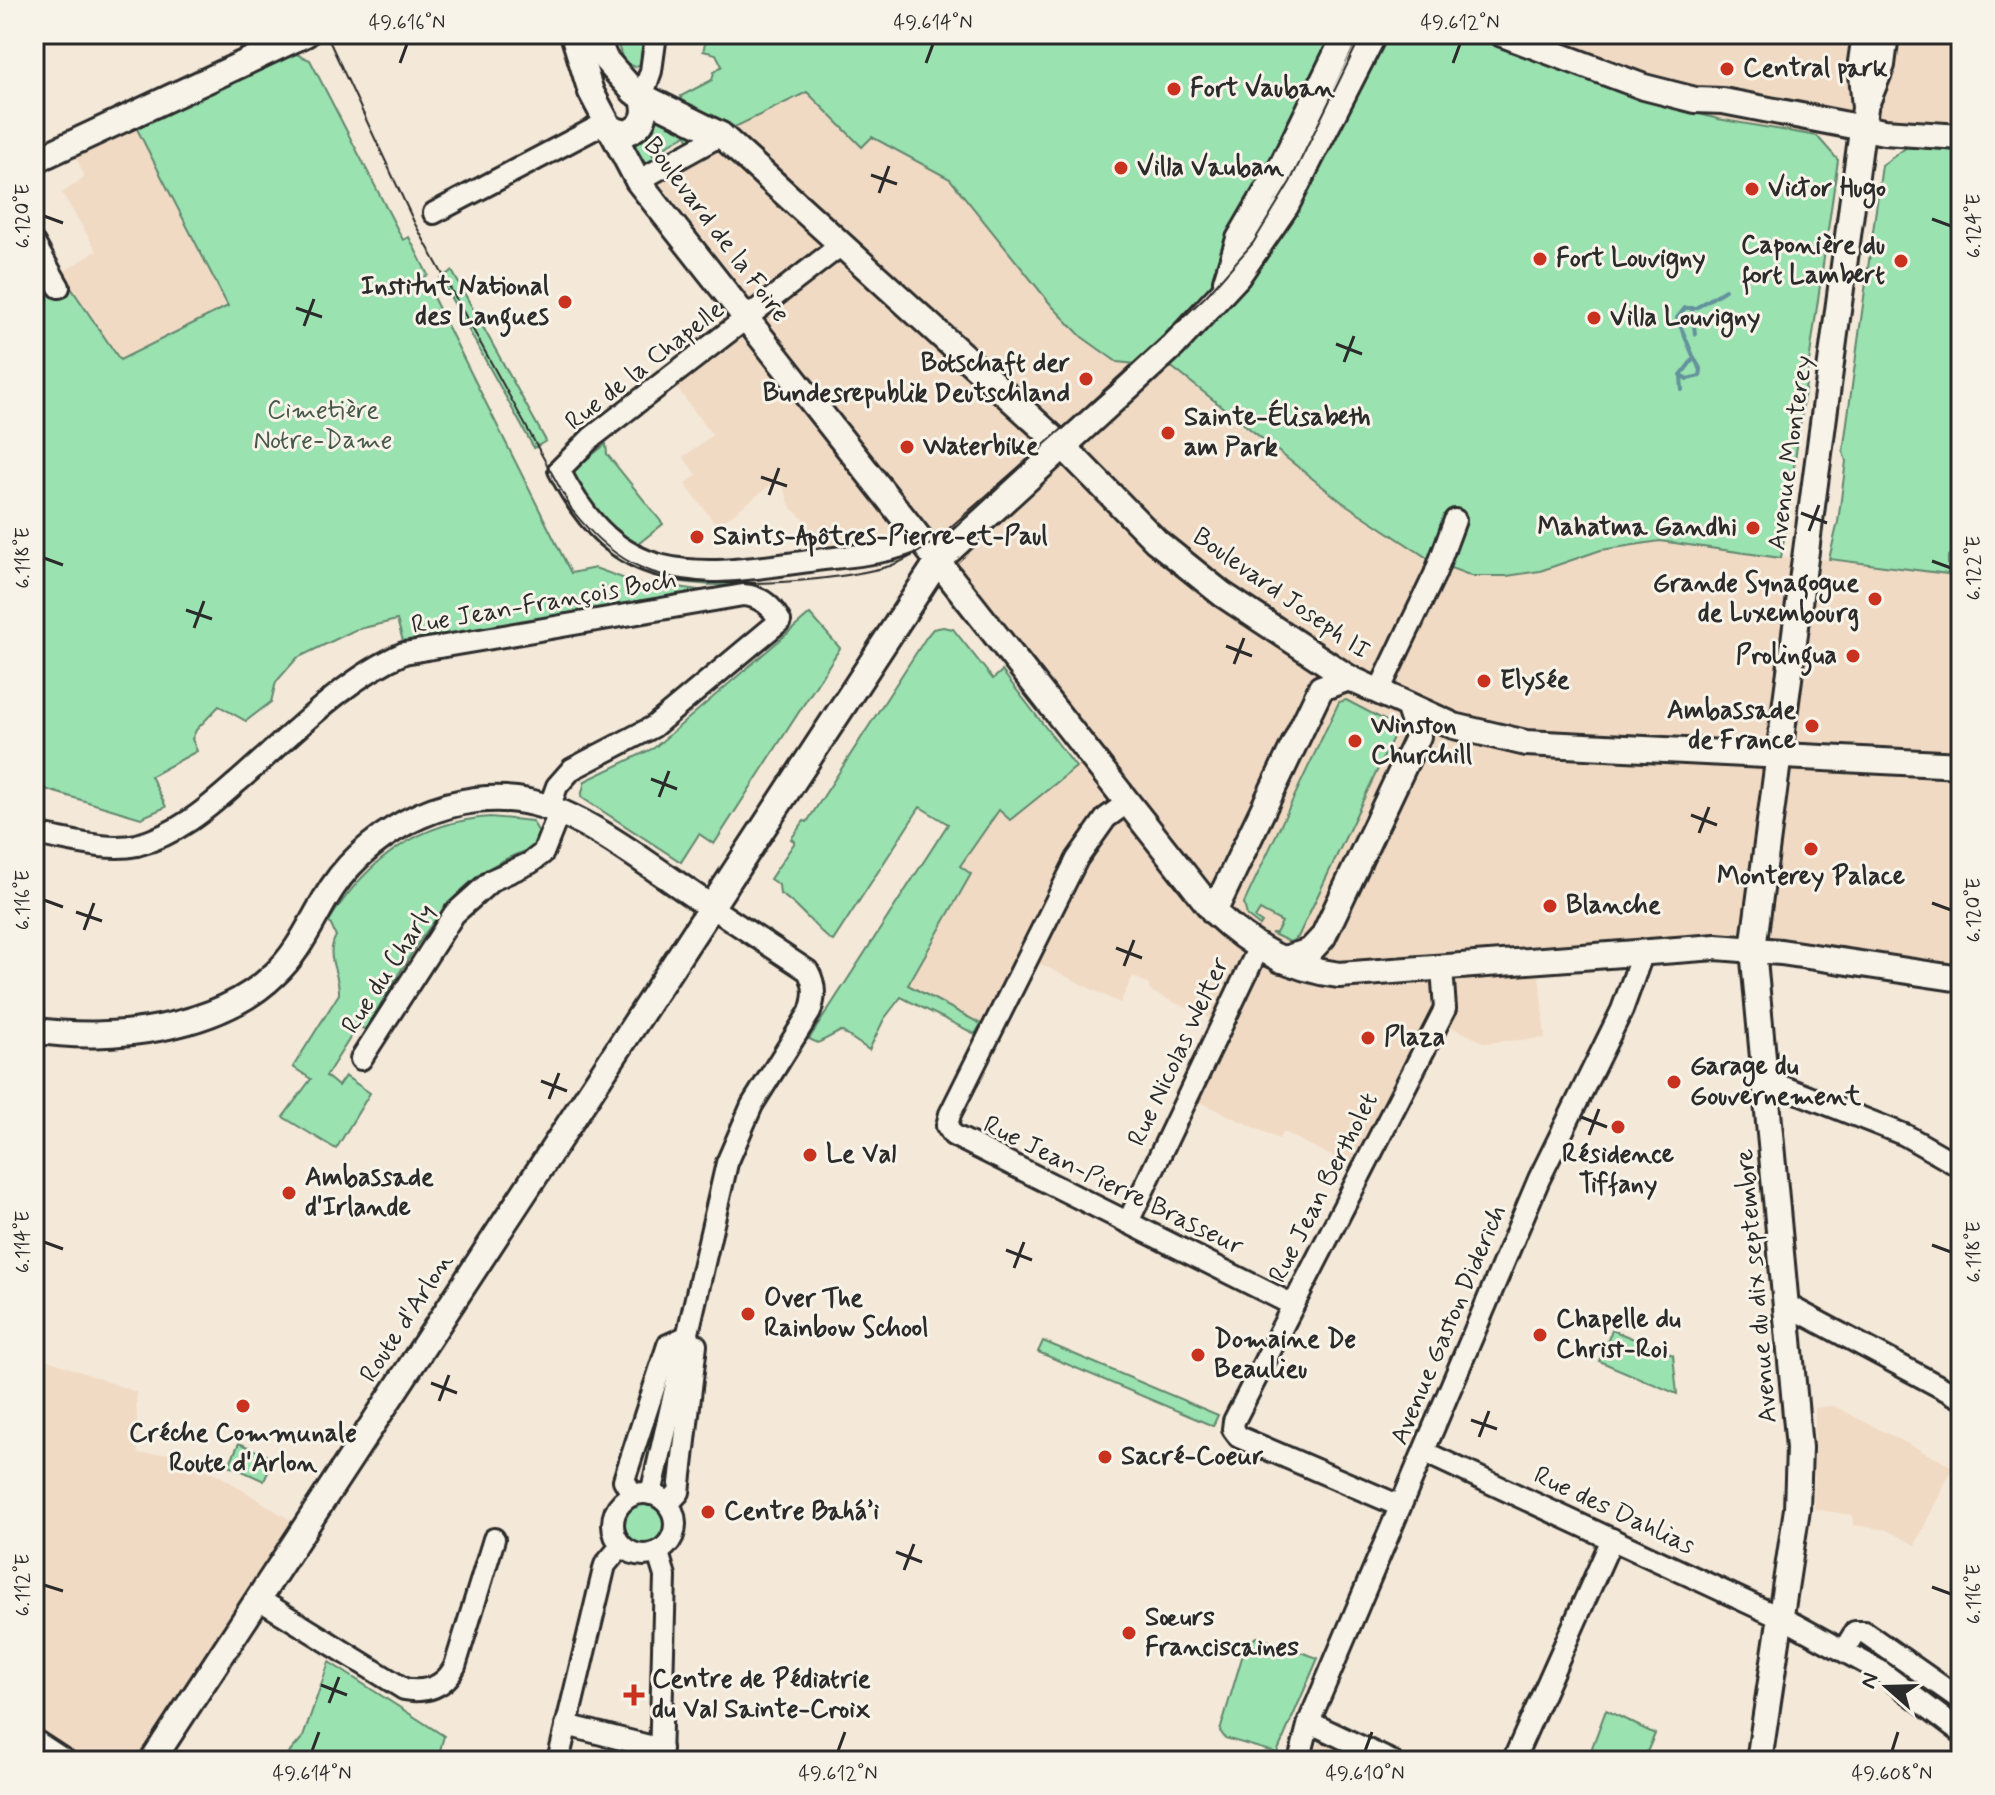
<svg xmlns="http://www.w3.org/2000/svg" width="1995" height="1795" viewBox="0 0 1995 1795" font-family="Mynerve,sans-serif">
<rect width="100%" height="100%" fill="#f4e8d8"/>
<filter id="ink" filterUnits="userSpaceOnUse"><feTurbulence type="fractalNoise" baseFrequency=".0125" numOctaves="2"/><feDisplacementMap in="SourceGraphic" scale="16" xChannelSelector="R" yChannelSelector="G"/><feConvolveMatrix kernelMatrix="1 2 1 2 8 2 1 2 1" color-interpolation-filters="sRGB"/></filter>
<g filter="url(#ink)">
<g fill="#f0dac4">
<polygon points="1466,34 1961,34 1961,151 1817,136 1718,119 1639,98"/>
<polygon points="807,92 862,146 871,137 950,179 1052,306 1082,337 1117,362 1173,368 1223,411 1377,527 1454,570 1472,576 1540,572 1601,550 1660,541 1781,558 1805,557 1948,574 1948,556 1961,553 1961,979 1781,952 1538,961 1545,1038 1485,1043 1439,1021 1362,1171 1283,1132 1279,1139 1187,1096 1221,1024 1150,991 1148,984 1133,976 1120,1003 1028,958 992,1029 908,985 971,874 960,866 1000,809 1010,820 1091,755 922,539 809,555 805,520 791,508 780,478 717,526 685,484 697,475 683,457 712,435 677,388 767,319 652,173 765,111"/>
<polygon points="136,127 228,306 120,360 61,273 97,251 62,193 85,177 75,156"/>
<polygon points="34,1355 136,1392 138,1454 204,1453 206,1467 303,1528 152,1761 66,1761 34,1740"/>
<polygon points="1834,1406 1953,1467 1915,1545 1887,1530 1853,1525 1852,1515 1814,1509 1815,1408"/>
<polygon points="1320,1742 1325,1742 1364,1761 1309,1761"/>
</g>
<g fill="#9ae2b0" stroke="#62866e" stroke-width="2">
<polygon points="614,34 645,34 640,64 635,67 624,62"/>
<polygon points="708,34 1466,34 1640,98 1718,119 1817,136 1838,160 1781,558 1660,541 1601,550 1540,571 1507,576 1472,576 1432,561 1342,502 1173,368 1117,362 1082,337 1052,306 950,179 872,137 862,147 807,92 735,127 683,104 681,96 712,80 714,72 722,66 716,54 703,51"/>
<polygon points="294,53 310,60 403,240 409,237 428,275 423,278 425,281 571,573 595,568 650,588 658,584 712,592 405,648 397,620 355,630 297,658 276,682 271,702 246,721 219,706 196,730 192,739 197,751 151,776 166,807 141,818 48,790 34,780 34,259 67,282 120,360 228,306 136,127"/>
<polygon points="655,116 710,141 694,150 686,135 652,154 660,169 652,173 631,142"/>
<polygon points="1907,147 1961,151 1961,553 1948,556 1948,574 1829,559 1838,522 1846,461 1843,452 1882,165"/>
<polygon points="452,271 546,441 534,448 440,278"/>
<polygon points="606,444 607,454 663,524 633,548 611,534 568,474"/>
<path d="M600,537L615,549L740,574L741,585C683,587 640,579 594,542Z"/>
<polygon points="810,614 840,648 714,844 699,834 681,862 581,797 585,781 654,748"/>
<path d="M943,627L953,629L993,679L1002,671L1076,767L1010,820L999,810L960,866L971,874L908,985L981,1024L975,1034L901,997L884,1019L869,1050L841,1031L818,1043L809,1039L948,824L920,807L833,941C823,938 798,903 780,894L779,885L770,879L795,842L791,839L804,821L807,822L927,636L933,629Z"/>
<polygon points="1346,700 1392,724 1396,731 1298,937 1290,942 1271,933 1276,933 1282,922 1260,910 1255,918 1262,923 1260,926 1247,916 1244,903 1339,702"/>
<path d="M490,817L532,821L540,834L537,848C449,868 410,960 365,1029L357,1027L326,1076L338,1086L345,1076L370,1093L336,1149L283,1117L311,1079L293,1067L339,994C340,972 324,958 336,936L329,921C366,861 419,822 490,817Z"/>
<polygon points="1612,1330 1673,1355 1677,1394 1599,1361"/>
<polygon points="1043,1341 1218,1415 1213,1426 1038,1352"/>
<polygon points="239,1443 274,1459 264,1481 229,1465"/>
<circle cx="644" cy="1523" r="23"/>
<polygon points="1257,1637 1318,1658 1277,1753 1225,1738 1220,1731 1246,1644"/>
<polygon points="329,1662 444,1736 437,1761 409,1761 407,1755 407,1761 282,1761 303,1737"/>
<polygon points="1606,1710 1655,1734 1643,1761 1587,1761"/>
</g>
<g fill="none" stroke-linecap="round" stroke-linejoin="round">
<g stroke="#63929c" stroke-width="4">
<polyline points="1692,308 1695,334"/>
<polyline points="1681,375 1687,379 1700,376 1701,370 1694,358"/>
<polyline points="1682,390 1681,375 1694,358 1677,318 1685,308 1696,308 1725,290"/>
</g>
<g stroke="#2b2b2b" stroke-width="26">
<g id="minor">
<polyline points="642,97 651,71 656,34"/>
<polyline points="638,181 721,135"/>
<polyline points="434,213 605,123"/>
<polyline points="34,243 59,287"/>
<path d="M841,245L591,438L559,470C619,589 694,577 809,561C846,556 888,555 922,538"/>
<polyline points="1378,693 1435,574 1455,520"/>
<polyline points="1128,802 1106,818 1077,859 950,1114 947,1126 953,1135 1293,1305"/>
<path d="M34,834C66,839 106,852 137,845C176,835 207,809 235,784C288,739 340,681 404,653L743,595C760,596 772,606 780,621L653,727L572,769L557,786L549,808"/>
<polyline points="361,1059 454,914 492,880 530,863 543,853 559,813"/>
<polyline points="1766,1080 1905,1135 1961,1167"/>
<polyline points="1128,1222 1258,949"/>
<polyline points="1787,1305 1961,1398"/>
<polyline points="1424,1452 1794,1624 1880,1671 1961,1732"/>
<circle cx="644" cy="1524" r="31"/>
<path d="M651,1494L727,1163L752,1105L810,1012C815,997 816,986 808,971L711,907"/>
<polyline points="633,1495 624,1480 668,1345 686,1337 696,1345 679,1492 668,1504"/>
<polyline points="1400,1506 1239,1437 1233,1429 1234,1421 1445,1009 1442,968"/>
<polyline points="658,1553 665,1576 660,1761"/>
<path d="M257,1598L404,1689C426,1693 445,1687 455,1666L494,1539"/>
<polyline points="1844,1650 1855,1632 1864,1632 1961,1700"/>
<polyline points="1309,1722 1391,1761"/>
<polyline points="566,1725 661,1749"/>
<polyline points="34,1740 66,1761"/>
<polyline points="558,1761 605,1565 621,1546"/>
<polyline points="1299,1761 1309,1722 1539,1179 1622,1010 1643,952"/>
<polyline points="1513,1761 1612,1539"/>
</g>
</g>
<g stroke="#2b2b2b" stroke-width="30">
<g id="major">
<path d="M573,34L591,92L638,181L1214,912C1250,946 1289,969 1339,975L1716,947L1781,952L1961,979"/>
<polyline points="595,34 605,59 634,92 721,135 1070,453 1156,541 1222,594 1349,678 1454,726 1526,743 1961,765"/>
<polyline points="1502,34 1644,87 1695,100 1723,101 1884,132 1961,137"/>
<polyline points="1867,102 1882,65 1886,34"/>
<path d="M608,128L626,133C643,127 649,114 642,97"/>
<polyline points="34,161 306,34"/>
<polyline points="1226,281 1239,239 1282,165 1346,34"/>
<polyline points="1214,912 1321,688 1349,678"/>
<polyline points="1281,960 1310,951 1323,937 1418,736 1409,708"/>
<path d="M34,1030C109,1043 219,1029 275,974C301,950 313,917 332,888C373,826 459,785 533,803C589,816 661,875 711,907"/>
<polyline points="152,1761 938,561 1173,346 1238,276 1286,206 1374,34"/>
<polyline points="1759,1761 1797,1509 1799,1448 1753,949 1865,108 1861,62 1865,34"/>
</g>
</g>
<use href="#minor" stroke="#f7f3e8" stroke-width="20"/>
<use href="#major" stroke="#f7f3e8" stroke-width="24"/>
<path stroke="#2b2b2b" stroke-width="2" d="M326,34L415,224L572,510C591,534 613,556 642,568C698,593 830,583 890,566C907,560 923,550 937,539L1111,386L1206,296L1253,243L1290,182L1362,34"/>
</g>
</g>
<path fill="none" stroke="#2b2b2b" stroke-width="3" d="M400,63L407,44M926,63L933,44M1453,63L1460,44M871,175L897,184M879,193L889,166M44,216L63,223M1932,219L1951,226M296,308L322,317M304,326L314,299M1336,344L1362,354M1344,362L1354,336M761,477L787,486M769,495L779,468M1801,513L1827,523M1809,531L1819,505M44,558L63,565M1932,561L1951,568M186,610L212,619M194,628L204,601M1226,646L1252,656M1234,664L1244,638M651,779L677,789M659,797L669,771M1691,815L1717,825M1699,833L1709,807M44,900L63,907M1932,903L1951,910M76,912L102,921M84,930L94,903M1116,948L1142,958M1124,966L1134,940M541,1081L567,1091M549,1099L559,1073M1581,1117L1607,1127M1589,1135L1599,1109M44,1242L63,1249M1932,1245L1951,1252M1006,1250L1032,1260M1014,1268L1024,1242M431,1383L457,1393M439,1401L449,1375M1471,1420L1497,1429M1479,1437L1489,1411M896,1552L922,1562M904,1570L914,1544M44,1585L63,1591M1932,1587L1951,1594M321,1685L347,1695M329,1703L339,1677M312,1751L319,1732M838,1751L845,1732M1365,1751L1372,1732M1892,1751L1898,1732"/>
<g fill="#c8321e" stroke="#f7f3e8" stroke-width="3">
<circle cx="1727" cy="69" r="8"/>
<circle cx="1174" cy="89" r="8"/>
<circle cx="1121" cy="168" r="8"/>
<circle cx="1752" cy="189" r="8"/>
<circle cx="1540" cy="259" r="8"/>
<circle cx="1901" cy="261" r="8"/>
<circle cx="565" cy="302" r="8"/>
<circle cx="1594" cy="318" r="8"/>
<circle cx="1086" cy="379" r="8"/>
<circle cx="1168" cy="433" r="8"/>
<circle cx="907" cy="447" r="8"/>
<circle cx="1753" cy="528" r="8"/>
<circle cx="697" cy="537" r="8"/>
<circle cx="1875" cy="599" r="8"/>
<circle cx="1853" cy="656" r="8"/>
<circle cx="1484" cy="681" r="8"/>
<circle cx="1812" cy="726" r="8"/>
<circle cx="1355" cy="741" r="8"/>
<circle cx="1811" cy="849" r="8"/>
<circle cx="1550" cy="906" r="8"/>
<circle cx="1368" cy="1038" r="8"/>
<circle cx="1674" cy="1082" r="8"/>
<circle cx="1618" cy="1127" r="8"/>
<circle cx="810" cy="1155" r="8"/>
<circle cx="289" cy="1193" r="8"/>
<circle cx="748" cy="1314" r="8"/>
<circle cx="1540" cy="1335" r="8"/>
<circle cx="1198" cy="1355" r="8"/>
<circle cx="243" cy="1406" r="8"/>
<circle cx="1105" cy="1457" r="8"/>
<circle cx="708" cy="1512" r="8"/>
<circle cx="1129" cy="1633" r="8"/>
<path d="M630 1683h8v8h8v8h-8v8h-8v-8h-8v-8h8z"/>
</g>
<g text-anchor="middle" dominant-baseline="central" stroke-width="6" stroke-linejoin="round" paint-order="stroke">
<g font-size="26" font-weight="bold" fill="#2b2b2b" stroke="#f7f3e8" text-anchor="start">
<text x="1743" y="69">Central park</text>
<text x="1190" y="89">Fort Vauban</text>
<text x="1137" y="168">Villa Vauban</text>
<text x="1768" y="189">Victor Hugo</text>
<text x="1885" y="246" text-anchor="end">Caponière du<tspan x="1885" dy="30">fort Lambert</tspan></text>
<text x="1556" y="259">Fort Louvigny</text>
<text x="549" y="287" text-anchor="end">Institut National<tspan x="549" dy="30">des Langues</tspan></text>
<text x="1610" y="318">Villa Louvigny</text>
<text x="1070" y="364" text-anchor="end">Botschaft der<tspan x="1070" dy="30">Bundesrepublik Deutschland</tspan></text>
<text x="1184" y="418">Sainte-Élisabeth<tspan x="1184" dy="30">am Park</tspan></text>
<text x="923" y="447">Waterbike</text>
<text x="1737" y="528" text-anchor="end">Mahatma Gandhi</text>
<text x="713" y="537">Saints-Apôtres-Pierre-et-Paul</text>
<text x="1859" y="584" text-anchor="end">Grande Synagogue<tspan x="1859" dy="30">de Luxembourg</tspan></text>
<text x="1837" y="656" text-anchor="end">Prolingua</text>
<text x="1500" y="681">Elysée</text>
<text x="1796" y="711" text-anchor="end">Ambassade<tspan x="1796" dy="30">de France</tspan></text>
<text x="1371" y="726">Winston<tspan x="1371" dy="30">Churchill</tspan></text>
<text x="1811" y="877" text-anchor="middle">Monterey Palace</text>
<text x="1566" y="906">Blanche</text>
<text x="1384" y="1038">Plaza</text>
<text x="1690" y="1067">Garage du<tspan x="1690" dy="30">Gouvernement</tspan></text>
<text x="826" y="1155">Le Val</text>
<text x="1618" y="1155" text-anchor="middle">Résidence<tspan x="1618" dy="30">Tiffany</tspan></text>
<text x="305" y="1178">Ambassade<tspan x="305" dy="30">d'Irlande</tspan></text>
<text x="764" y="1299">Over The<tspan x="764" dy="30">Rainbow School</tspan></text>
<text x="1556" y="1320">Chapelle du<tspan x="1556" dy="30">Christ-Roi</tspan></text>
<text x="1214" y="1340">Domaine De<tspan x="1214" dy="30">Beaulieu</tspan></text>
<text x="243" y="1434" text-anchor="middle">Créche Communale<tspan x="243" dy="30">Route d'Arlon</tspan></text>
<text x="1121" y="1457">Sacré-Coeur</text>
<text x="724" y="1512">Centre Bahá’i</text>
<text x="1145" y="1618">Sœurs<tspan x="1145" dy="30">Franciscaines</tspan></text>
<text x="652" y="1680">Centre de Pédiatrie<tspan x="652" dy="30">du Val Sainte-Croix</tspan></text>
</g>
<g font-size="26" fill="#2b2b2b" stroke="#f7f3e8">
<text transform="translate(716 230) rotate(53)">Boulevard de la Foire</text>
<text transform="translate(645 366) rotate(-38)">Rue de la Chapelle</text>
<text transform="translate(1791 453) rotate(-82)">Avenue Monterey</text>
<text transform="translate(1281 594) rotate(35)">Boulevard Joseph II</text>
<text transform="translate(544 603) rotate(-10)">Rue Jean-François Boch</text>
<text transform="translate(389 969) rotate(-57)">Rue du Charly</text>
<text transform="translate(1179 1052) rotate(-65)">Rue Nicolas Welter</text>
<text transform="translate(1113 1186) rotate(26)">Rue Jean-Pierre Brasseur</text>
<text transform="translate(1324 1188) rotate(-63)">Rue Jean Bertholet</text>
<text transform="translate(1757 1286) rotate(-95)">Avenue du dix septembre</text>
<text transform="translate(407 1318) rotate(-57)">Route d'Arlon</text>
<text transform="translate(1449 1325) rotate(-67)">Avenue Gaston Diderich</text>
<text transform="translate(1614 1511) rotate(25)">Rue des Dahlias</text>
</g>
<g font-size="26" fill="#47594c" stroke="#f7f3e8">
<text x="323" y="411">Cimetière<tspan x="323" dy="30">Notre-Dame</tspan></text>
</g>
</g>
<rect width="1995" height="1795" fill="none" stroke="#f7f3e8" stroke-width="88"/>
<g transform="translate(1887 1687) rotate(290)" stroke="#f7f3e8" stroke-width="6" paint-order="stroke">
<path d="M0-6L14 30L0 20L-14 30Z" fill="#2b2b2b"/>
<text y="-12" font-size="22" font-weight="bold" text-anchor="middle" fill="#2b2b2b">N</text>
</g>
<rect x="44" y="44" width="1907" height="1707" fill="none" stroke="#2b2b2b" stroke-width="3"/>
<g font-size="20" text-anchor="middle" fill="#2b2b2b">
<text x="407" y="29">49.616°N</text>
<text x="933" y="29">49.614°N</text>
<text x="1460" y="29">49.612°N</text>
<text transform="translate(22 216) rotate(-90)" y="7">6.120°E</text>
<text transform="translate(1973 226) rotate(-90)" y="7">6.124°E</text>
<text transform="translate(22 558) rotate(-90)" y="7">6.118°E</text>
<text transform="translate(1973 568) rotate(-90)" y="7">6.122°E</text>
<text transform="translate(22 900) rotate(-90)" y="7">6.116°E</text>
<text transform="translate(1973 910) rotate(-90)" y="7">6.120°E</text>
<text transform="translate(22 1242) rotate(-90)" y="7">6.114°E</text>
<text transform="translate(1973 1252) rotate(-90)" y="7">6.118°E</text>
<text transform="translate(22 1585) rotate(-90)" y="7">6.112°E</text>
<text transform="translate(1973 1594) rotate(-90)" y="7">6.116°E</text>
<text x="312" y="1780">49.614°N</text>
<text x="838" y="1780">49.612°N</text>
<text x="1365" y="1780">49.610°N</text>
<text x="1892" y="1780">49.608°N</text>
</g>
</svg>
